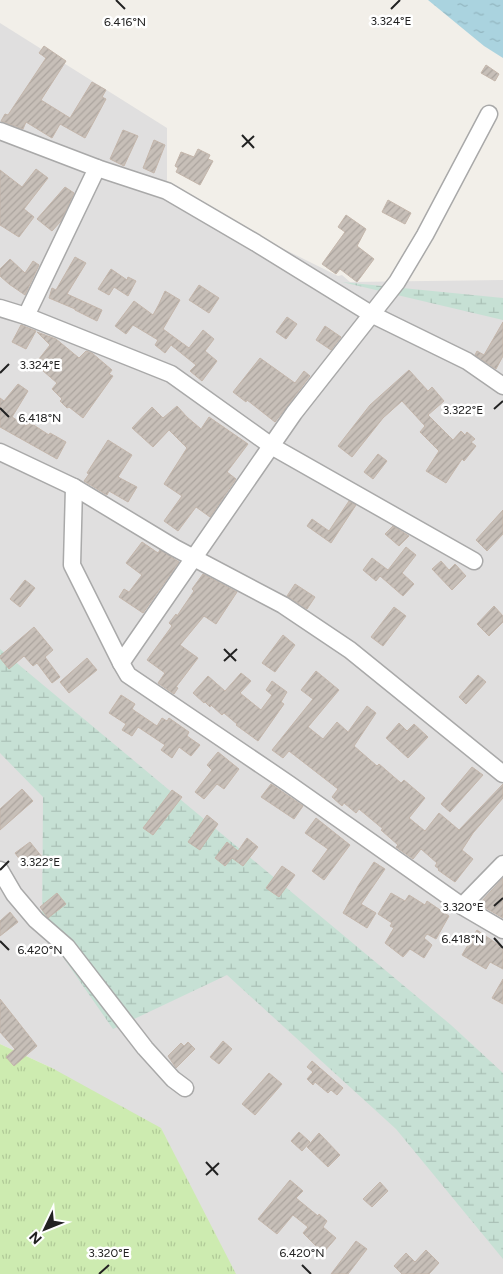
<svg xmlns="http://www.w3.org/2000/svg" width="503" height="1274" viewBox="0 0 503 1274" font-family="Figtree,sans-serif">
<defs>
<pattern id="grass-tufts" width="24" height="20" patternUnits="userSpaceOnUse" patternTransform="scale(1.25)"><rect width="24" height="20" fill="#cdebb0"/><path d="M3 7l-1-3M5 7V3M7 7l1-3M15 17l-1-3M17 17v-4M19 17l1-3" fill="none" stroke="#b0c997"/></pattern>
<pattern id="wetland-marsh" width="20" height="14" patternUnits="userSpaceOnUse" patternTransform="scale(1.25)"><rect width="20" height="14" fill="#c6e0d4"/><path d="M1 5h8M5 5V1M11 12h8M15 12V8" fill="none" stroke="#aac0b6"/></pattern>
<pattern id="water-ripples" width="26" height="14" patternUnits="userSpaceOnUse" patternTransform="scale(1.25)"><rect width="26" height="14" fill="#aad3df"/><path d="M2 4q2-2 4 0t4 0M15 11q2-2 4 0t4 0" fill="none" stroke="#92b5bf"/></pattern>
<pattern id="building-hatch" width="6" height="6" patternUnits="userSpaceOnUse" patternTransform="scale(1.25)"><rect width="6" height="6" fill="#c7bfb8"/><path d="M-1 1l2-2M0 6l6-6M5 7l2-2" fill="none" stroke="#aba49e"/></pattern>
</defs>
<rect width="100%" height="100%" fill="#f2efe9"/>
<polygon fill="#e0dfdf" points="0,23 167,128 167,191 338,276 342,275 350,282 503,280 503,1274 203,1274 52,1068 0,1044"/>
<polygon fill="url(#grass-tufts)" points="0,1044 52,1068 161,1128 236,1274 0,1274"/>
<g fill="url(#wetland-marsh)">
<polygon points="342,282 503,298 503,320"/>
<polygon points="0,649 451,1025 503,1073 503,1259 396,1129 227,975 113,1029 42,927 43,797 0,753"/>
</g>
<polygon fill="url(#water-ripples)" points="428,0 503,0 503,58 484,46"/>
<g fill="url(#building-hatch)" stroke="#c4b6ab">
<polygon points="44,46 66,61 41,100 70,118 92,82 106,90 102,97 106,99 85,138 60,124 52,138 26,122 23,129 1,121 5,114 8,115 46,58 39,53"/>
<polygon points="486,65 499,74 495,81 481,73"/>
<polygon points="123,130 138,136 124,166 110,159"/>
<polygon points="154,140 165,145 154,173 143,168"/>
<polygon points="198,149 210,155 208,159 213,161 200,185 176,172 178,168 175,166 181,152 194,157"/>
<polygon points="36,169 48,178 24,209 34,217 19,237 0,225 0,170 22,187"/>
<polygon points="65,187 74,193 61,221 52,231 37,219"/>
<polygon points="388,200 411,213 405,224 382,212"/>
<polygon points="346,215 366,229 357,246 374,259 357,282 340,269 336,274 322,264 345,232 338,227"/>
<polygon points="75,257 86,263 67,294 102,310 97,321 75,310 75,309 49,298 52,288 56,290"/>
<polygon points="10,259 25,273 33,261 39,265 25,295 9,284 0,276 0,269"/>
<polygon points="111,269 127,280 128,277 136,281 128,296 114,287 109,295 98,289"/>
<polygon points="199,285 219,298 209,313 189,300"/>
<polygon points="165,291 180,300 163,329 189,348 203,330 214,339 205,351 217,361 202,381 190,371 196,365 171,345 165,353 155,345 158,340 133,325 126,334 115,326 134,301 153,315 159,304"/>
<polygon points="287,317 297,324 286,339 276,332"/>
<polygon points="503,322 503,356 496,369 475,355 477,351 484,355"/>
<polygon points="21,325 36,331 26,349 12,342"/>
<polygon points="325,326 341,337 331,350 316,340"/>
<polygon points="37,332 56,339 79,358 86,351 92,353 112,370 109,374 113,376 83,418 69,407 67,408 60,401 62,399 52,389 57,383 35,364 50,345"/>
<polygon points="260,358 295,383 304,371 310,376 275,422 247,400 246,402 233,392"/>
<polygon points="409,370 428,391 432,387 444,401 428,415 453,440 461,431 465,435 467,432 475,439 471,442 476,446 464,461 462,459 446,483 426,471 439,451 420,432 425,426 402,401 383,418 352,457 338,446 370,405"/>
<polygon points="18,384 28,391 12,417 26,426 29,422 49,435 50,433 66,442 57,459 0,427 0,398 4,401"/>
<polygon points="177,406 187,417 201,429 209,417 248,444 227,472 236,479 210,517 196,507 178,531 164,521 182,496 164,484 187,448 169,430 153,447 132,428 152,407 163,418"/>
<polygon points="108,440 132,455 118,477 137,487 128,502 109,491 107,495 84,481 89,474 87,473"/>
<polygon points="378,454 387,461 373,479 364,472"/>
<polygon points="349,501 356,505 331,543 307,526 312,519 329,531"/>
<polygon points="503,510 503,534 487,551 476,540"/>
<polygon points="393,526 409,536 399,546 385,534"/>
<polygon points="142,542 158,553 160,550 179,562 143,613 119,597 124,589 129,592 142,575 126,563"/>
<polygon points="406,547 416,555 402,573 414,584 403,596 380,576 376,581 363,570 372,558 388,570"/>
<polygon points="441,561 449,570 455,564 466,576 452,590 432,569"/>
<polygon points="203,574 237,592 216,624 204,616 180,645 198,658 176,687 178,688 174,694 158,683 165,673 147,660 172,626 169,623 176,614 177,616 194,591 192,589"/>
<polygon points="25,580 35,588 20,607 10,599"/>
<polygon points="295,584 315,597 307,609 287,596"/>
<polygon points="494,606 503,616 503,622 489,636 477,624"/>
<polygon points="394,607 406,616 383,646 371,637"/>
<polygon points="34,627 53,650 45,657 60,677 52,683 37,663 33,666 24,656 9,669 0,658 0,656"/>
<polygon points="283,635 295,645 275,672 262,663"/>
<polygon points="87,658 97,670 69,693 60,682"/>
<polygon points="316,671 339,690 308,727 323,739 337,722 348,732 367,706 376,713 354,746 377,766 379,764 401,783 404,780 425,798 409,818 425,831 439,813 459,830 503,784 503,798 473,833 462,850 473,859 455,882 438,870 439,869 435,866 437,863 421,849 413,859 396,847 398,845 381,830 383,829 359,809 356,813 344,803 342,806 332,797 338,789 289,751 283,758 272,750 313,699 301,690"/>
<polygon points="241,673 251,681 240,693 261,710 272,695 266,690 272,681 287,692 281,702 284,704 258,741 236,725 237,724 224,713 222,715 211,705 210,707 205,702 204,703 193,693 208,676 225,691"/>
<polygon points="478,675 486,682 466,704 459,697"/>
<polygon points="121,695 135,704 132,709 157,726 162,718 167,721 169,718 189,732 187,736 200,745 191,756 179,747 172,758 161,750 165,745 138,727 132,736 122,730 126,724 109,713"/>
<polygon points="399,723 407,731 414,724 428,737 408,758 386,738"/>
<polygon points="218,752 239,769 224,789 217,784 204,799 195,792 212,770 207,765"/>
<polygon points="472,767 483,775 450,812 441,804"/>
<polygon points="271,784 303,806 294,819 261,797"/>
<polygon points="22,789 33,801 0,830 0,809"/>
<polygon points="172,790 182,797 153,835 143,828"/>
<polygon points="207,815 218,824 200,850 188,842"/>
<polygon points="316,818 350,845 324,880 312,871 328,849 305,833"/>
<polygon points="247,838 258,847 243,866 232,858 225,866 215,858 227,842 238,851"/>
<polygon points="30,842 42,857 27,869 15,853"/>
<polygon points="374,862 385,869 361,904 376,913 367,928 343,913 358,886"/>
<polygon points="282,866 295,875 279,897 266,888"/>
<polygon points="503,878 503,918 479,904"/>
<polygon points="57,893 66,904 48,918 40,907"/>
<polygon points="391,893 405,901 409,895 425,905 427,901 449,916 436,939 427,934 424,938 432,945 424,958 410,949 403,957 385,943 394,928 390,926 392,923 378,914"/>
<polygon points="10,912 18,922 0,936 0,921"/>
<polygon points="477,930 503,948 503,969 490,962 486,969 462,955"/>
<polygon points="503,979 503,1004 492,998"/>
<polygon points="0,999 37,1046 14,1066 6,1057 15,1049 0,1032"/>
<polygon points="223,1041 232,1049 219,1064 210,1057"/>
<polygon points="188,1042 195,1049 176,1068 168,1056 181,1043 184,1046"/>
<polygon points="312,1061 343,1088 337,1095 331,1090 328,1093 315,1082 313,1085 307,1079 313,1072 307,1067"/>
<polygon points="269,1073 282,1084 255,1115 242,1104"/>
<polygon points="299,1132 310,1142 302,1151 291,1141"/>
<polygon points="319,1133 340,1155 328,1167 307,1147"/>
<polygon points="290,1180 303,1191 296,1198 318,1216 319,1214 327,1221 323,1227 336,1238 323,1253 303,1233 308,1227 293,1215 277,1234 258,1219"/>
<polygon points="380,1182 388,1191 372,1207 363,1199"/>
<polygon points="356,1241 367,1249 348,1274 331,1274"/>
<polygon points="426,1250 439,1263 429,1274 402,1274 394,1266 406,1253 415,1262"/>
</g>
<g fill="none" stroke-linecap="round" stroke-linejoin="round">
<g stroke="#a9a9a9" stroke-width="19">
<g id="minor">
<polyline points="0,131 97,168 167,191 256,243 371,314 467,361 503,386"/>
<polyline points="0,308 26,316 171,374 273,447 474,561"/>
<polyline points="26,316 97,168"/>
<polyline points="0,452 74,487 175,548 283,605 350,650 503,774"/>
<polyline points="74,487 72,565 121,663 128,675 289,784 462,906 503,930"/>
<polyline points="121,663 294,413 397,282 425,235 489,114"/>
<polyline points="0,870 14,894 36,920 67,947 145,1048 173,1079 185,1088"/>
<polyline points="462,906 503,864"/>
</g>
</g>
<use href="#minor" stroke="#fff" stroke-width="16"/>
</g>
<path fill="none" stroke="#222" stroke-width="2" d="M116,0L125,9M391,9L400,0M242,135L254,148M242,147L254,136M0,373L9,364M0,408L9,417M494,409L503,401M224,649L236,661M224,661L237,649M0,870L9,861M494,906L503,898M494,938L503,948M0,941L9,950M206,1162L218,1175M206,1175L219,1163M302,1265L311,1274M99,1274L109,1265"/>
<g font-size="12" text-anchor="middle" fill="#222" stroke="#fff" stroke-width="5" stroke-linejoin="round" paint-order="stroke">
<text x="391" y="25">3.324°E</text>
<text x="125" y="26">6.416°N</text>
<text x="40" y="369">3.324°E</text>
<text x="463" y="414">3.322°E</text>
<text x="40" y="422">6.418°N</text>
<text x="40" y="866">3.322°E</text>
<text x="463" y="911">3.320°E</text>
<text x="463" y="943">6.418°N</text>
<text x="40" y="954">6.420°N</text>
<text x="302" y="1257">6.420°N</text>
<text x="109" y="1257">3.320°E</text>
</g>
<g transform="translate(45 1229) rotate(227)" stroke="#ffffff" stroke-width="4" paint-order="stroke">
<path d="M0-4L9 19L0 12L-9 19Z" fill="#222222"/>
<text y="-8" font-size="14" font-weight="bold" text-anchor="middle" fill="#222222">N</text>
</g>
</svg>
